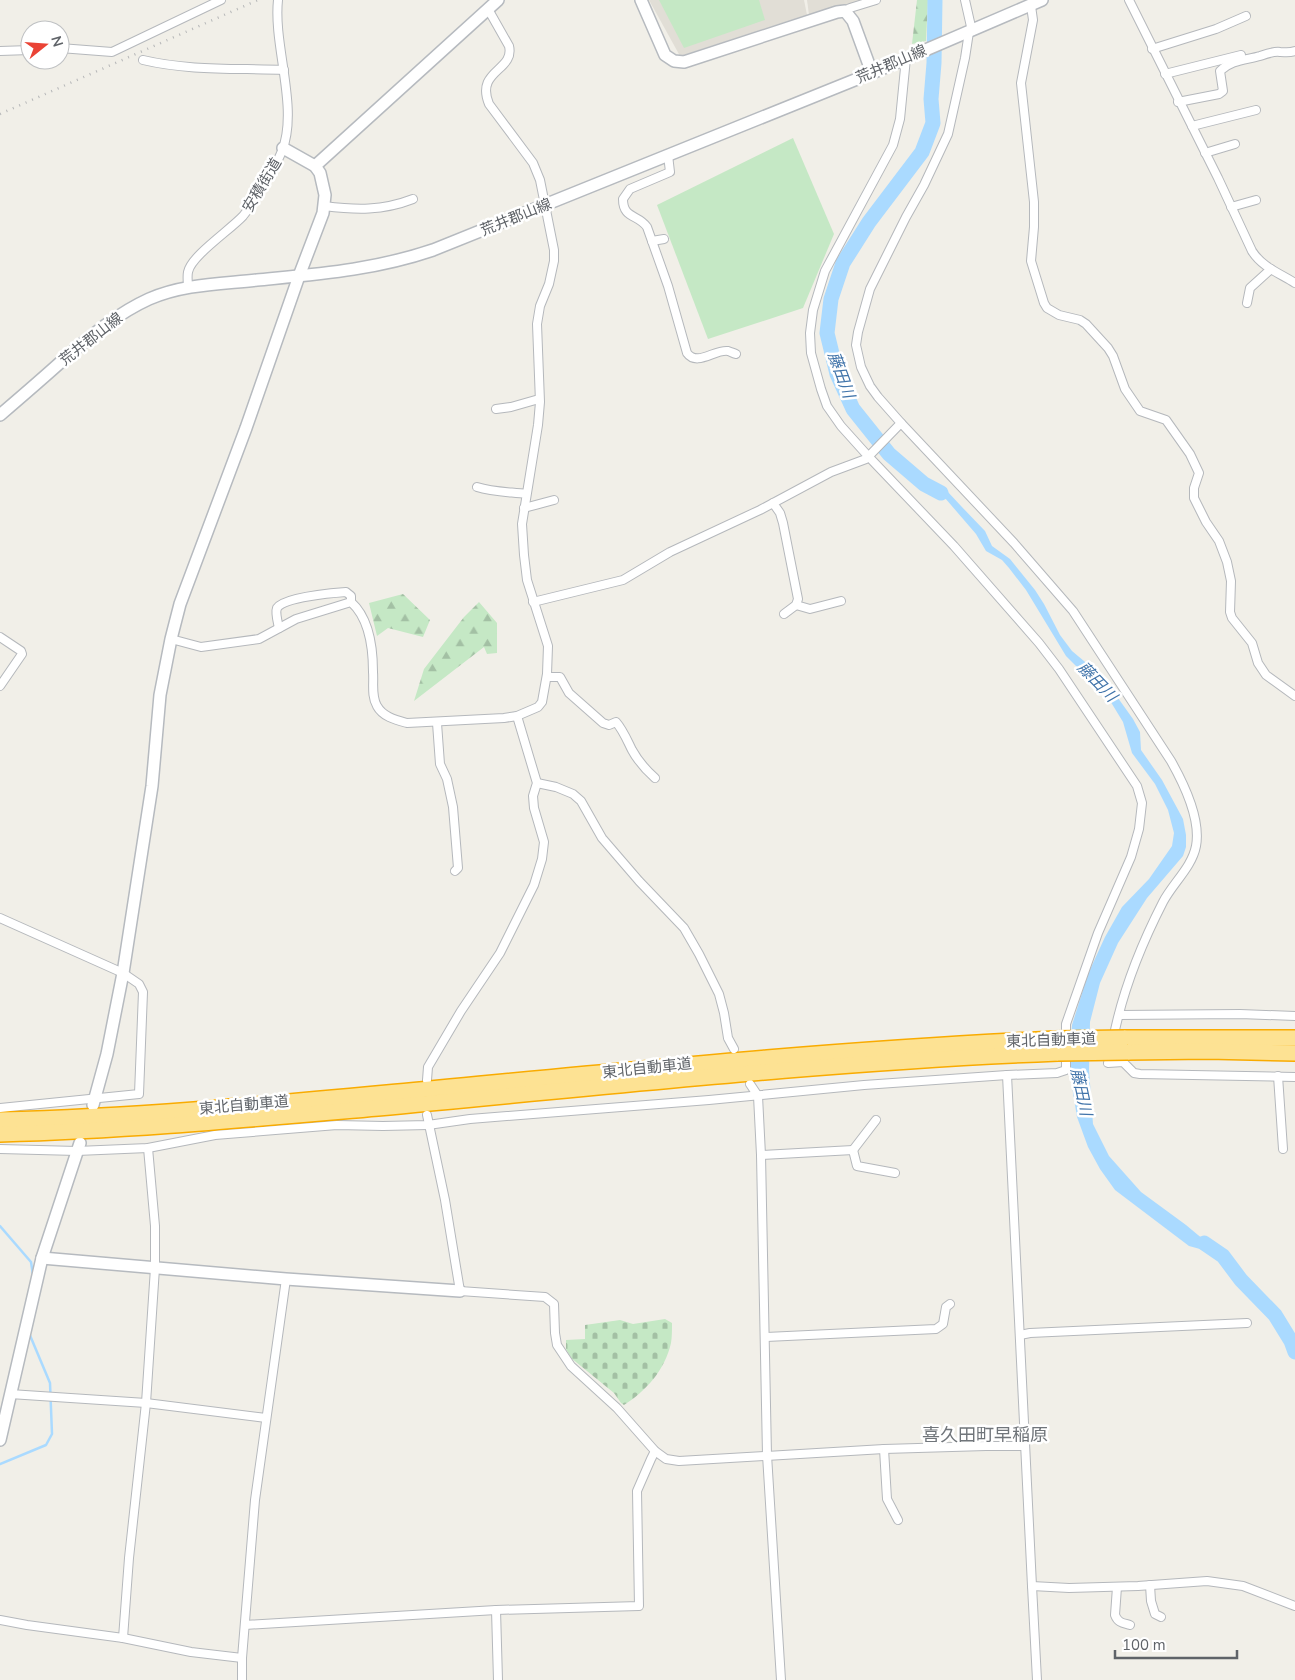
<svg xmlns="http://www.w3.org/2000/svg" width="1295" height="1680" viewBox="0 0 1295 1680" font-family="'Nunito Sans','Noto Sans JP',sans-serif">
<defs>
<pattern id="forest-firs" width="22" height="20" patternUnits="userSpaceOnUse" patternTransform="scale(1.25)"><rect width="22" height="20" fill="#c5e8c5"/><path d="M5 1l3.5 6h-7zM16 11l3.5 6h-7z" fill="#a3c0a4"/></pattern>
<pattern id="cemetery-stones" width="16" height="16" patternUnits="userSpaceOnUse" patternTransform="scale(1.25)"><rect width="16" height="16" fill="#c5e8c5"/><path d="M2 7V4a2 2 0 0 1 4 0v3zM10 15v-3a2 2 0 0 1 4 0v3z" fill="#a3c0a4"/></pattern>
</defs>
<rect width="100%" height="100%" fill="#f1efe8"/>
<g fill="#e1ded6">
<polygon points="649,0 804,0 807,15 680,56"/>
<polygon points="807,0 862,0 809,15"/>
</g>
<g fill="url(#forest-firs)">
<polygon points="917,0 928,0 926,41 912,44"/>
<polygon points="403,594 430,620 423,637 388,628 377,636 369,603"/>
<polygon points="479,602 497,623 497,653 487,654 484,647 414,701 424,669 464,617"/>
</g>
<path fill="url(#cemetery-stones)" d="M665,1319L672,1323C672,1329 672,1337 671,1343C665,1370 646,1391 624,1405L621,1403L614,1393L571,1358L566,1349V1340L585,1339V1325L620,1320L633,1324Z"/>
<g fill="#c5e8c5">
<polygon points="659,0 759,0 765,20 684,48"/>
<polygon points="793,138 834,234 803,308 708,339 657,205"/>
</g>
<polygon fill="#aadaff" points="923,484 934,485 947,491 961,506 985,531 992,546 1010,559 1035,590 1044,604 1060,635 1072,651 1103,677 1133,719 1140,732 1141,750 1162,780 1183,819 1186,835 1186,847 1183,856 1147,898 1118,943 1100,983 1090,1022 1089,1070 1093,1124 1109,1156 1141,1192 1186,1225 1222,1255 1189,1246 1115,1190 1100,1169 1088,1147 1077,1117 1069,1068 1072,1025 1088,974 1105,937 1122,907 1149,879 1172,846 1174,833 1168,810 1155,784 1132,753 1123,722 1109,699 1066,656 1026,590 1009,568 1002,560 986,551 976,534 945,498 927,491"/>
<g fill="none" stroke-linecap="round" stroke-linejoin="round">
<g stroke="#aadaff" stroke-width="2.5">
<polyline points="0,1226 31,1262 33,1275"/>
<polyline points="0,1464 46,1445 52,1434 50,1383 29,1333"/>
</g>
<g stroke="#aadaff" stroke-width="15">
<polyline points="935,0 934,63 931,99 933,123 922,152 869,222 843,263 831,299 827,333 837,374 853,409 889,454 924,484 941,493"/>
<polyline points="1204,1243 1223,1256 1241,1280 1275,1315 1291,1341 1295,1352"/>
</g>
<g stroke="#b5b8bc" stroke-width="10">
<g id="street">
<polyline points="965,0 972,31"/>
<path d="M1129,0L1218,178L1252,251C1262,267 1279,273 1295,283"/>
<polyline points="1031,6 1033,20 1021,83 1034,202 1034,227 1031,261 1044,303 1047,308 1059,315 1080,320 1086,324 1108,348 1113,356 1125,389 1140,411 1166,420 1190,454 1199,473 1194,488 1194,498 1206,522 1219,541 1227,562 1231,581 1230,612 1232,618 1252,643 1258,663 1266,675 1295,696"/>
<polyline points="845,11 850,8 876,0"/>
<polyline points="60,48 112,52 221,0"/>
<polyline points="1152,49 1216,29 1246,16"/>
<polyline points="0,51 30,50"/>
<path d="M143,60C189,71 237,68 284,70"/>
<polyline points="1165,74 1241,55"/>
<path d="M1178,102L1219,94L1223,91L1220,71C1231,60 1246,60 1260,56C1266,54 1274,51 1280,52C1286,52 1289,53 1295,51"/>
<polyline points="1192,126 1256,110"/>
<polyline points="1205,153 1235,144"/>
<path d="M668,155L670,172L630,189L623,199C623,219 638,214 647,227L668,286L687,353C697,367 715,349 728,351C731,352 733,353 736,354"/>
<path d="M324,206C356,210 382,211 413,199"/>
<polyline points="1231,207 1256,200"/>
<polyline points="652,241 664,239"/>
<path d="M188,287C188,283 187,277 188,272C191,256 230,230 243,216C255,201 275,168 282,151C299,108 273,46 278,0"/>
<polyline points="1247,303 1250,288 1271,269"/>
<polyline points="496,409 511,407 539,399"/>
<path d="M901,423L1014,543L1073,611L1171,761C1184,784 1201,819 1196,846C1192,867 1173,883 1163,902C1141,945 1122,992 1113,1040"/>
<path d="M477,487C493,492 510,492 526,494"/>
<polyline points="773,503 780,513 783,523 798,599 796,605 784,614"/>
<polyline points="524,508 554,500"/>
<polyline points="533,602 623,580 670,552 760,510 831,472 866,459 901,423 878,397 870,386 861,367 856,345 858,332 870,289 906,217 924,185 948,134 965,58 969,32"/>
<polyline points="796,605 810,609 841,601"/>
<path d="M279,628C278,623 275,613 277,608C284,597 333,593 346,592L351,596V602"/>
<polyline points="0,637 21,651 22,654 0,686"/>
<path d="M171,639L201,647L259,639L296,619L351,602C369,618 373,649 373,672C374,683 371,696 377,706C383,717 396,720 407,723L504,718L517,716L538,707L542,702L547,674L548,646L527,580L524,555L522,524L538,425L540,402L537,324L540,306L549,284L554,261V250L540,180L533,163L489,104C475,70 515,71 509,46L488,9"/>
<path d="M547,677H560L569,693L603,723L609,725L616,722C623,730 627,740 632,750C638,761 646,770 655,778"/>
<polyline points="437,723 440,764 447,779 453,807 458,868 455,871"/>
<polyline points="537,783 556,787 573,794 581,801 602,838 639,881 684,928 699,954 719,994 724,1013 728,1038 734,1049"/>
<polyline points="0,918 123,973 139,984 143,992 139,1094 0,1108"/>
<polyline points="1119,1015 1240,1014 1295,1016"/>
<polyline points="1111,1052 1108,1063 1123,1062 1134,1073 1140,1074 1295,1077"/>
<polyline points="1007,1075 1032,1586 1069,1588 1138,1586 1207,1581 1243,1586 1295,1606"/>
<polyline points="1278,1076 1283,1149"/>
<polyline points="427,1080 428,1067 461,1011 500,953 534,885 542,859 544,842 534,808 533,796 537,783 517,716"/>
<polyline points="750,1084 758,1096 761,1155 767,1455 781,1680"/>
<polyline points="427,1115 445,1200 460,1291 545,1297 554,1304 555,1333 557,1345 571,1366 617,1408 655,1451 666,1459 679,1461 884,1449 986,1446 1025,1446"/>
<polyline points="0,1149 77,1151 148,1148 215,1135 337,1125 383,1126 428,1125 470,1119 709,1100 864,1085 1007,1075 1057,1073 1066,1070 1066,1024 1098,933 1131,857 1139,829 1142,803 1137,786 1059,669 1039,643 954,546 868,456 841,426 827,406 821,389 811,353 810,333 813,310 825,271 893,145 900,119 906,58"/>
<polyline points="853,1150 876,1120"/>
<polyline points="761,1155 853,1150 857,1166 895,1173"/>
<polyline points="1020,1335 1030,1333 1247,1323"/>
<polyline points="766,1337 936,1329 943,1324 946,1307 950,1304"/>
<polyline points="10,1394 146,1403 266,1418"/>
<polyline points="884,1449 887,1499 898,1520"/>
<polyline points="1150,1585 1151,1601 1155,1614 1161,1617"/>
<polyline points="1032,1586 1037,1680"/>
<path d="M1117,1587L1115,1615C1118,1623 1123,1623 1130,1625"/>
<polyline points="496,1610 498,1680"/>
<polyline points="0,1620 27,1625 123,1638 191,1652 242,1658"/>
<polyline points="245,1625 496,1610 639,1606 637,1491 651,1459 655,1451"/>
<polyline points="123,1638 129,1558 146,1403 155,1268 155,1226 148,1148"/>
<polyline points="242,1680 242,1658 255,1500 286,1279"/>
</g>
</g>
<g stroke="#b6babf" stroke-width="14">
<g id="secondary">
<polyline points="641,0 665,55 674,61 684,62 837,12 845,11 853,21 872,73"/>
<polyline points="315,166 498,0"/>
<path d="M0,415C21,397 42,379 63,360C90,337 116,314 149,299C183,284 221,284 257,280C318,274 374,270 433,250L872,73L1042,0"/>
<polyline points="93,1105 107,1054 123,973 152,786 160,695 171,639 180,604 246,428 299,276 323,213 325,195 320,173 315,166 283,148"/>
<polyline points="42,1258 286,1279 460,1291"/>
<polyline points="0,1440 42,1258 80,1143"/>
</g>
</g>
<g stroke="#f9ab00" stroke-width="18">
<g id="highway">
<polyline points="1124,1038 1295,1038"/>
<polyline points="1128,1052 1208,1051 1295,1053"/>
<path d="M0,1120C129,1117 259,1105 387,1093C610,1072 832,1049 1055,1039"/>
<path d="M0,1134C126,1131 252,1119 378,1108C604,1087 831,1062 1058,1053"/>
</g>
</g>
<use href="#street" stroke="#fff" stroke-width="8"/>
<use href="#secondary" stroke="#fff" stroke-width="11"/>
<use href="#highway" stroke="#fde293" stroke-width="15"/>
<polyline stroke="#b6b7b8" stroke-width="2.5" stroke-dasharray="1 6" stroke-linecap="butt" points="0,114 258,0"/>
<g stroke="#f9ab00" stroke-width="18" stroke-linecap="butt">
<g id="highway-bridge">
<polyline points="1055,1039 1124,1038"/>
<polyline points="1058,1053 1128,1052"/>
</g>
</g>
<use href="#highway-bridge" stroke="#fde293" stroke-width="15"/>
</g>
<g text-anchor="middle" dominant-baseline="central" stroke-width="5" stroke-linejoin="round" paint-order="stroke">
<g font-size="15" fill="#5f6368" stroke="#fff">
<text transform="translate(891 64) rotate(-23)">荒井郡山線</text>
<text transform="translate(262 185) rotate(-59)">安積街道</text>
<text transform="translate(516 217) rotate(-22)">荒井郡山線</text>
<text transform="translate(91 339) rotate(-38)">荒井郡山線</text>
<text transform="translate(1051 1040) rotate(-2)">東北自動車道</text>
<text transform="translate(647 1068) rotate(-6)">東北自動車道</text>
<text transform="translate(244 1105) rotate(-5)">東北自動車道</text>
</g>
<g font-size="16" font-style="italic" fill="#4174aa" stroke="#fff">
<text transform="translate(841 375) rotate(70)">藤田川</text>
<text transform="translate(1097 682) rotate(46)">藤田川</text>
<text transform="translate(1081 1092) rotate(78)">藤田川</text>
</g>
<g font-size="18" fill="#70757a" stroke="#fff">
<text x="985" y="1435">喜久田町早稲原</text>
</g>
</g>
<g transform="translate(45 45) rotate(73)"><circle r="24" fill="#ffffff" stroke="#bfc1c3"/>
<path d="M0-4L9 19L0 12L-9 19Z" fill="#ea4335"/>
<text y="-8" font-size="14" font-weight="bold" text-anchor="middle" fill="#5f6368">N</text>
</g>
<path d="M1115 1650v8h122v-8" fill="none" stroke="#5f6368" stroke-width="2.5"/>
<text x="1122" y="1650" font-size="15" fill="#5f6368" stroke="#ffffff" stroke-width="4" paint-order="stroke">100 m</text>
</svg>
